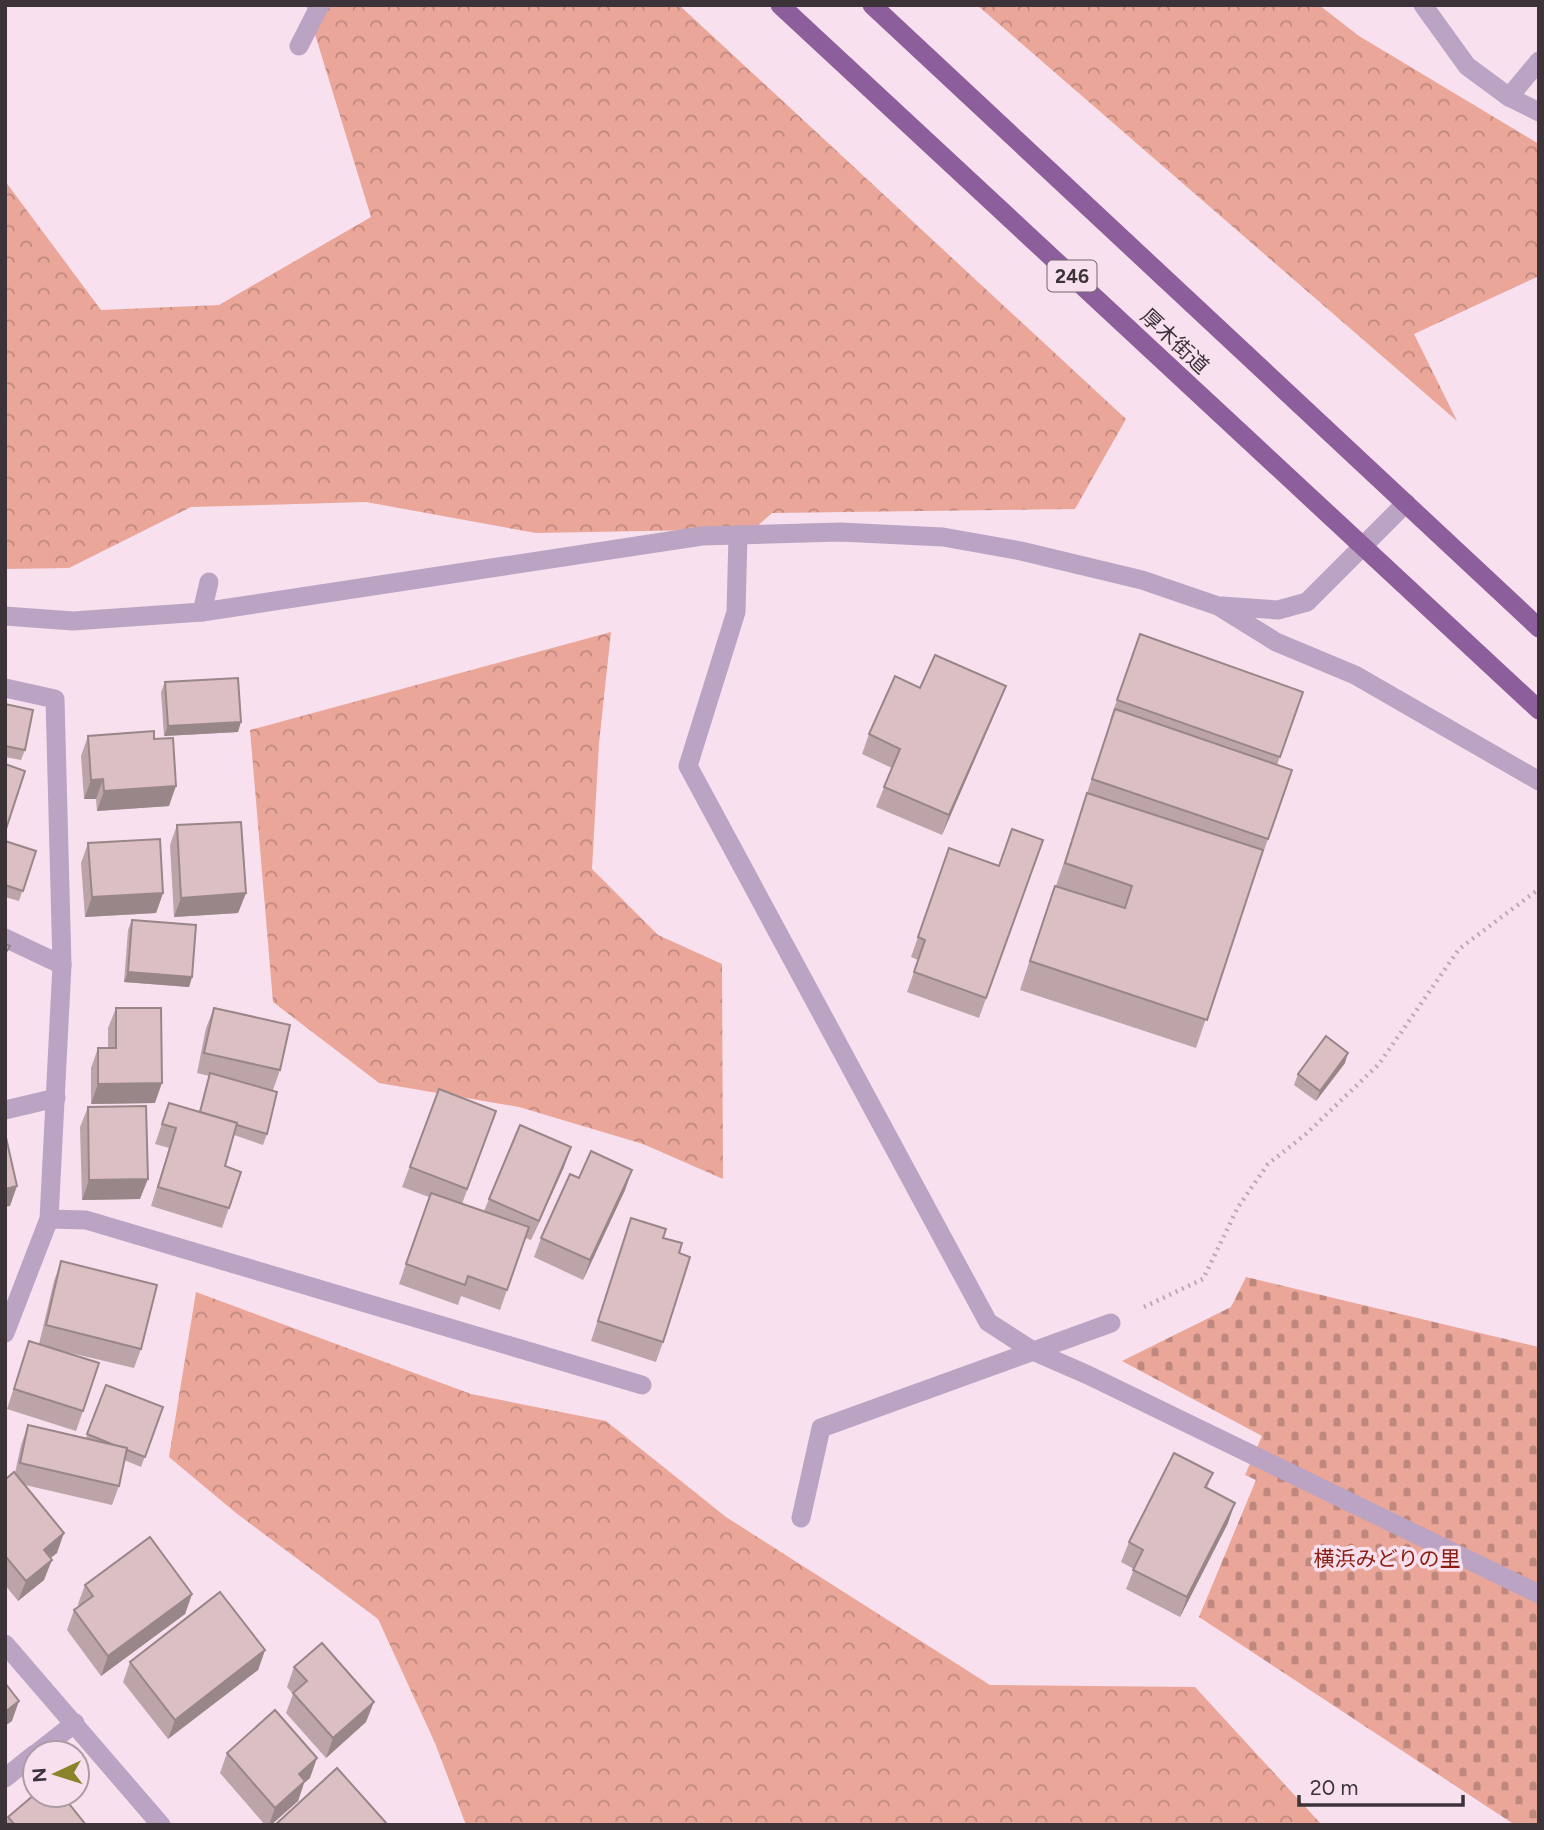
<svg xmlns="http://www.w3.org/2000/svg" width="1544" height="1830" viewBox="0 0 1544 1830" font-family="Figtree,'Noto Sans JP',sans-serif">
<defs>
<pattern id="forest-crowns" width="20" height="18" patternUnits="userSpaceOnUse" patternTransform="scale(1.75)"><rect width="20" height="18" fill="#eaa699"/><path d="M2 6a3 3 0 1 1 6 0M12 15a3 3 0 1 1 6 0" fill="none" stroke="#bf887e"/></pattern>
<pattern id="cemetery-stones" width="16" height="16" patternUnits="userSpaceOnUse" patternTransform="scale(1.75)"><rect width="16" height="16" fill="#eaa699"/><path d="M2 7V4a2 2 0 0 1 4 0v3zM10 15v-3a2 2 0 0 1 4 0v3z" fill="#bf887e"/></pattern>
</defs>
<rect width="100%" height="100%" fill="#f9e0ee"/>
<g fill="url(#forest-crowns)">
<polygon points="306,5 679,5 1126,419 1075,509 772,513 754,529 536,533 366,502 191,507 69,568 5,569 5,181 101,310 219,305 371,217"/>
<polygon points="977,5 1319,5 1359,36 1539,144 1539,276 1414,334 1457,421"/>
<polygon points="611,632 599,743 592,869 658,935 722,964 723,1179 643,1144 519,1107 379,1083 273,1002 250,730"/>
<polygon points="196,1292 471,1394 606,1421 726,1517 990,1685 1195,1687 1322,1825 466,1825 435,1743 378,1619 236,1513 169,1457"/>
</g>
<polygon fill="url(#cemetery-stones)" points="1246,1277 1539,1347 1539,1825 1515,1825 1199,1617 1256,1480 1245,1475 1262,1436 1122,1361 1231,1307"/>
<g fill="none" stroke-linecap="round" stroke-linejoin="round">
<polyline stroke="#bda9b4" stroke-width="4.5" stroke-dasharray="2 5" stroke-linecap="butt" points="1144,1307 1203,1279 1238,1207 1268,1164 1306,1134 1379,1064 1459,949 1539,889"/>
<g stroke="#bba3c3" stroke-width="19">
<polyline points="1423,5 1467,66 1509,97"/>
<polyline points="299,46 320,5"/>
<polyline points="1539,61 1509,97 1539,112"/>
<polyline points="738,535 736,612 688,766 988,1322 1033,1351 1088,1375 1539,1594"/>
<polyline points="202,612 209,582"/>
<polyline points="49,1219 86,1220 642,1385"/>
<polyline points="801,1518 821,1428 1111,1323"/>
</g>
<g stroke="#bba3c3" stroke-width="19">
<polyline points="5,688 55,699 62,965 49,1219 5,1333"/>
<polyline points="5,938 62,965"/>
<polyline points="5,1110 56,1098"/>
<polyline points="5,1644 161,1825"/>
<polyline points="37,1753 75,1723"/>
<polyline points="5,1778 35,1754"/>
</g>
<g stroke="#bba3c3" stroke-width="19">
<polyline points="1222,606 1278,610 1307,602 1406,503"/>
<polyline points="5,616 73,621 202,612 702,536 840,532 943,537 1021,551 1142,580 1218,606 1276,642 1355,675 1539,781"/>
</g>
<g stroke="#8d5e9c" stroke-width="19">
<polyline points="780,5 1539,710"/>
<polyline points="872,5 1539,628"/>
</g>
</g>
<g fill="#bca4a8">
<polygon points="1140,634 1303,692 1277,765 1268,839 1258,868 1257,867 1196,1048 1020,990 1045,914 1055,886 1056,886 1111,721 1110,720"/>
<polygon points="165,682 238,732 164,736 161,692"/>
<polygon points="1006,686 998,706 942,835 876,807 892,768 862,754 869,734 920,688"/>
<polygon points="5,704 25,750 21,760 5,757"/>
<polygon points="88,736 154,739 169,806 97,811 96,799 84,799 81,756"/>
<polygon points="177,825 246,893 238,913 174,917 170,845"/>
<polygon points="1043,840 979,1018 907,992 918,960 911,957 949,848 999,866"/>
<polygon points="5,841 36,851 19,901 5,897"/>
<polygon points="88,843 163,893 156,913 85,917 81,863"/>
<polygon points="132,920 192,977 189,987 124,982 128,930"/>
<polygon points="116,1008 155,1103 91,1104 91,1068 98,1048 108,1048 108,1028"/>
<polygon points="214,1008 280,1070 273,1090 267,1134 263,1145 234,1135 225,1166 229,1208 222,1228 151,1206 169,1148 155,1144 169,1103 199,1112 209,1076 197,1073 206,1028"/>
<polygon points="1345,1063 1316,1101 1294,1085 1298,1074"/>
<polygon points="439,1089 496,1111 462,1204 484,1211 489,1199 564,1167 531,1240 525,1238 500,1310 461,1296 458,1305 399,1284 429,1197 402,1187"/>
<polygon points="88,1107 140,1199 82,1200 80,1127"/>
<polygon points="632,1170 625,1190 583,1280 534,1257 541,1238 579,1178"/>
<polygon points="631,1218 663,1238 679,1253 663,1342 656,1362 591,1341"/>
<polygon points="61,1261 141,1349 134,1368 58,1350 83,1411 76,1431 7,1409 29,1341 39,1344 54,1281"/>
<polygon points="106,1385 163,1407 141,1467 124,1460 119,1486 112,1505 25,1485 57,1553 50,1558 44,1580 18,1601 5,1585 5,1476 7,1478 15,1473 21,1445 28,1425 86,1438"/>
<polygon points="1213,1473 1207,1488 1228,1523 1180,1617 1126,1589 1134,1569 1121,1562 1129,1542"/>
<polygon points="85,1585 192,1594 185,1614 101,1676 67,1630 74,1610 79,1606 78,1604"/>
<polygon points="265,1650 258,1670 168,1739 123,1682 130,1662"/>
<polygon points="294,1667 366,1722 326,1758 286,1713 293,1694 287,1687"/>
<polygon points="227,1753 310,1778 304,1783 298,1801 271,1825 265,1825 220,1773"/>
<polygon points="8,1817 86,1825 5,1825"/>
</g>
<g fill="#998688">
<polygon points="1006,686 998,706 942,835 949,815"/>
<polygon points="241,722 238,732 164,736 168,726"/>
<polygon points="103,779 96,799 84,799 91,780"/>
<polygon points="176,786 169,806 97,811 104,791"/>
<polygon points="163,893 156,913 85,917 92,897"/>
<polygon points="246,893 238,913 174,917 181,898"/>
<polygon points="128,972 192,977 189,987 124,982"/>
<polygon points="1348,1053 1345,1063 1316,1101 1320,1091"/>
<polygon points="162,1083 155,1103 91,1104 98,1084"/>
<polygon points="571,1147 564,1167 531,1240 539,1221"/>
<polygon points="632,1170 625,1190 583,1280 590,1260"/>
<polygon points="148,1179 140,1199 82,1200 89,1180"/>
<polygon points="17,1186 10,1206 5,1207 5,1189"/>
<polygon points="1235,1503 1228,1523 1180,1617 1187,1597"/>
<polygon points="64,1533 57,1553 36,1570 44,1550"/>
<polygon points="52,1560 44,1580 18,1601 26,1581"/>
<polygon points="192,1594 185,1614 101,1676 108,1656"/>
<polygon points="265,1650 258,1670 168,1739 175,1720"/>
<polygon points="19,1701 12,1721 5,1726 5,1712"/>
<polygon points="374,1702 366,1722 326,1758 333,1738"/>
<polygon points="317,1758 310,1778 304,1783 298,1801 271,1825 269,1825 275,1808 299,1774"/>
</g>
<g fill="#dbbfc3" stroke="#998688" stroke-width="2">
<polygon points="1140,634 1303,692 1280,757 1117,700"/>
<polygon points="935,655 1006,686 949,815 884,787 900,749 869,734 895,676 920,688"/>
<polygon points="238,678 241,722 168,726 165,682"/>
<polygon points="5,704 33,710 25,750 5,746"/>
<polygon points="1115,709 1292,770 1268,839 1092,779"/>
<polygon points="154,731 154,739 173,738 176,786 104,791 103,779 91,780 88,736"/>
<polygon points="5,764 25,771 6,829 5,829"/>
<polygon points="1087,793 1263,850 1207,1020 1030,961 1055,886 1125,908 1132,886 1065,863"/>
<polygon points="241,822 246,893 181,898 177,825"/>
<polygon points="1012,829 1043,840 986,998 914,972 925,940 918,937 949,848 999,866"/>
<polygon points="160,839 163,893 92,897 88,843"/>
<polygon points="5,841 36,851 23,891 5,885"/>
<polygon points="132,920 196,925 192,977 128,972"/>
<polygon points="5,944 10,946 5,954"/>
<polygon points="116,1008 161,1008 162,1083 98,1084 98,1048 116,1048"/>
<polygon points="214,1008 290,1025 280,1070 204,1053"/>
<polygon points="1326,1036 1348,1053 1320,1091 1298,1074"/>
<polygon points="210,1073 277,1092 267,1134 237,1125 237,1123 200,1112"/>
<polygon points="439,1089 496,1111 467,1189 410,1167"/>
<polygon points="169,1103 237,1123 225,1166 241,1172 229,1208 158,1187 176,1128 162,1124"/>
<polygon points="146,1106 148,1179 89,1180 88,1107"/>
<polygon points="520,1125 571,1147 539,1221 489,1199"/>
<polygon points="5,1133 17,1186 5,1189"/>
<polygon points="591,1151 632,1170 590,1260 541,1238 570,1174 579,1178"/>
<polygon points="431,1193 529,1227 507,1290 468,1276 465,1285 406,1264"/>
<polygon points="631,1218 666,1229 663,1238 682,1243 679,1253 690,1257 663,1342 598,1321"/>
<polygon points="61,1261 157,1285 141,1349 46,1325"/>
<polygon points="29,1341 99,1363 83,1411 14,1389"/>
<polygon points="106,1385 163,1407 145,1457 127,1450 127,1448 114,1445 87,1434"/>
<polygon points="28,1425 127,1448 119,1486 20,1463"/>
<polygon points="1174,1453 1213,1473 1205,1487 1235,1503 1187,1597 1133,1570 1143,1550 1129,1542"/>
<polygon points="14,1472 64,1533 44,1550 52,1560 26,1581 5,1556 5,1476 7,1478"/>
<polygon points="150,1537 192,1594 108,1656 74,1610 93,1596 85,1585"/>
<polygon points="220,1592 265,1650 175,1720 130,1662"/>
<polygon points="322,1643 374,1702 333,1738 293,1693 307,1681 294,1667"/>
<polygon points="5,1683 19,1701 5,1712"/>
<polygon points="275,1710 317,1758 299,1774 305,1781 275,1808 227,1753"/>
<polygon points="337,1768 388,1825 275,1825"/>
<polygon points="35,1794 62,1795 86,1825 15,1825 8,1817"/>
</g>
<g text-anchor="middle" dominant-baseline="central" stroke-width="7" stroke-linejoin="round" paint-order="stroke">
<rect fill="#f9e0ee" stroke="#75676f" stroke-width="2" x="1047.5" y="260.5" width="49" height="31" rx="5"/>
<g font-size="19" font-weight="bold" fill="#3c3338">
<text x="1072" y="276">246</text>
</g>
<g font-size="21" fill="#3c3338" stroke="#f9e0ee">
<text transform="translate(1175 341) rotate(43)">厚木街道</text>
</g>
<g font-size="21" fill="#891d0f" stroke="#f9e0ee">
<text x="1387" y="1558">横浜みどりの里</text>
</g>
</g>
<rect width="1544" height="1830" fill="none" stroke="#3c3338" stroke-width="14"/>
<g transform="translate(56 1774) rotate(266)"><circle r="33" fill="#f9e0ee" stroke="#ad9ba5" stroke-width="2"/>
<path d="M0-5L12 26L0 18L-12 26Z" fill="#8b832b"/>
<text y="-10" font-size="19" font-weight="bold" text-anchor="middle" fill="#3c3338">N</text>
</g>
<path d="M1299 1795v10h164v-10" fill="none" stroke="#3c3338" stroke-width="3.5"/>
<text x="1310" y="1795" font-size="21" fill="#3c3338" stroke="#f9e0ee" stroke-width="5" paint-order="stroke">20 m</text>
</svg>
